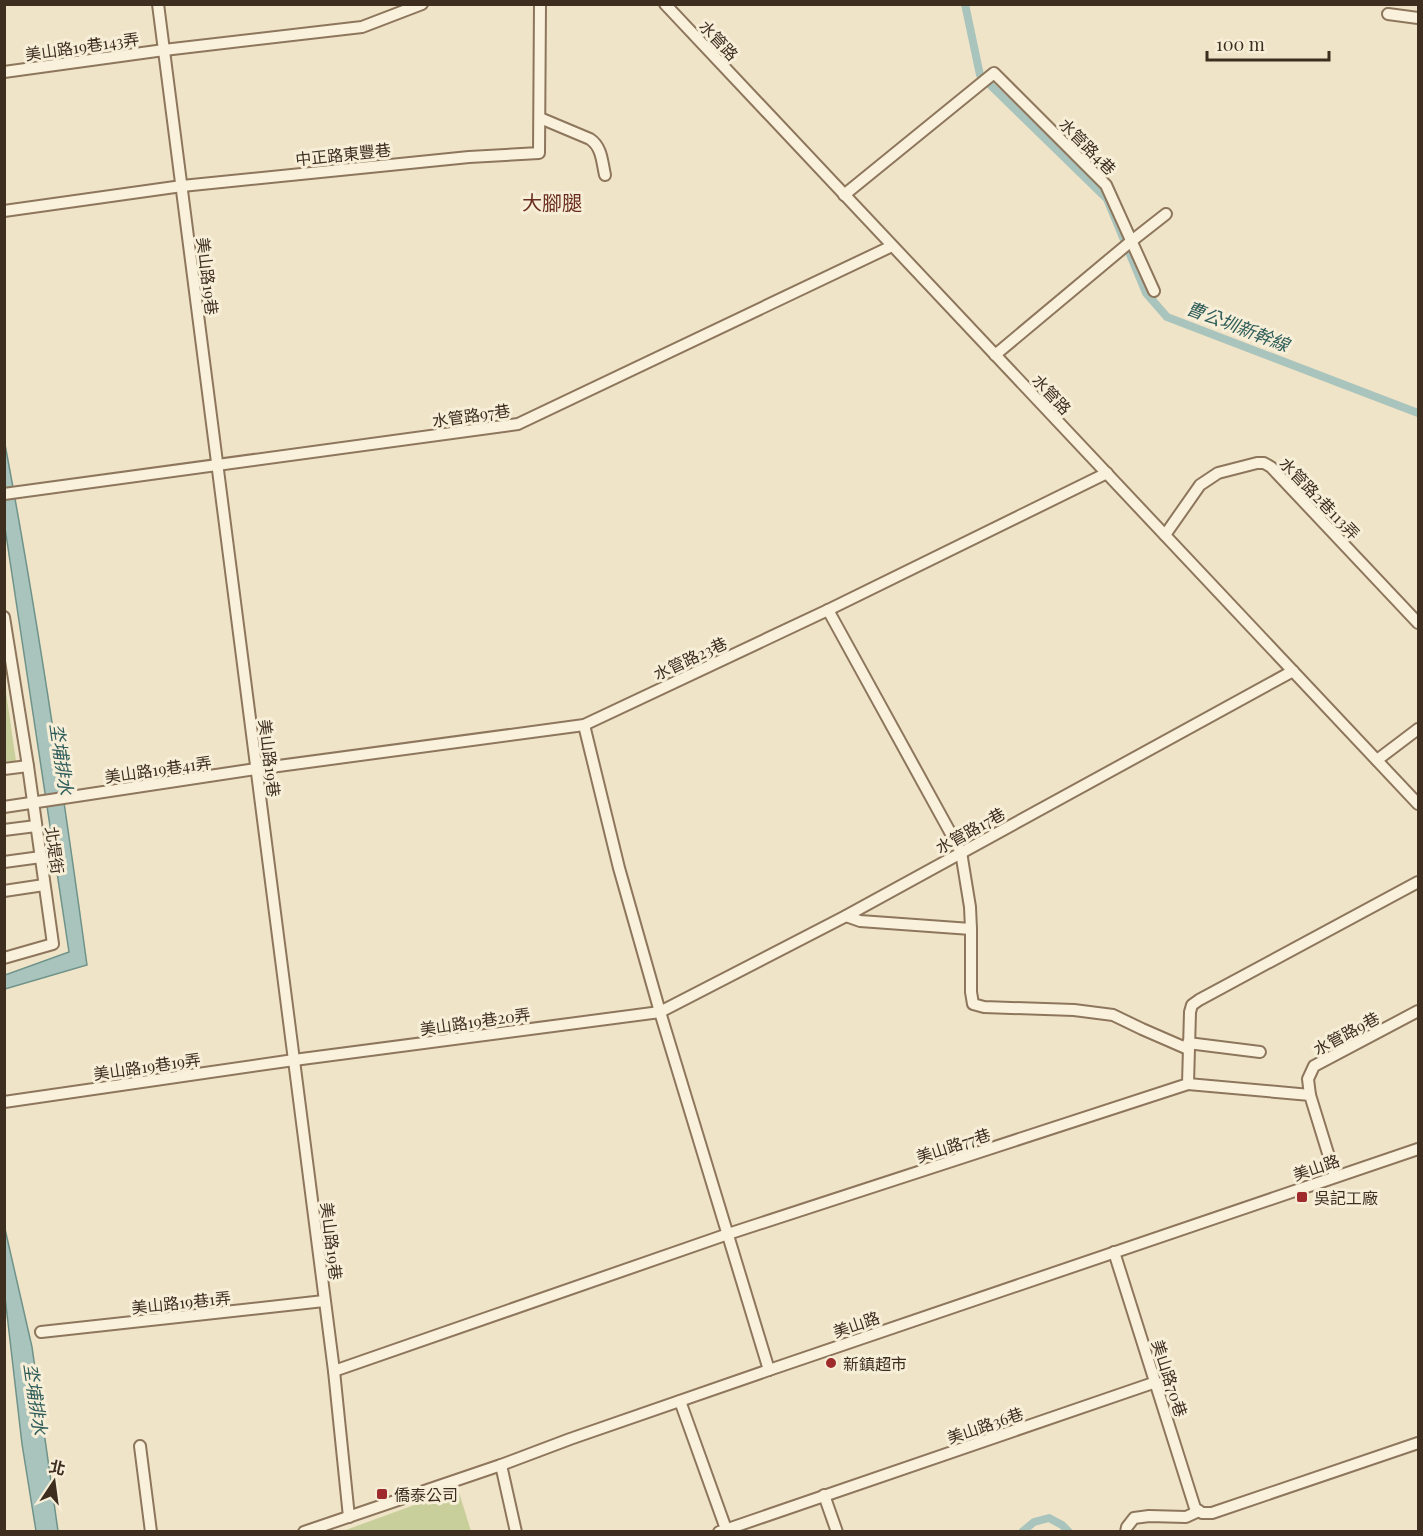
<svg xmlns="http://www.w3.org/2000/svg" width="1423" height="1536" viewBox="0 0 1423 1536" font-family="'Playfair Display','Noto Sans TC',serif">
<rect width="100%" height="100%" fill="#f0e4c8"/>
<g fill="#c9cf9b">
<polygon points="5,685 16,761 5,762 4,762"/>
<polygon points="458,1489 471,1531 343,1531"/>
</g>
<g fill="#a9c4bc" stroke="#6f938a" stroke-width="1.5">
<path d="M4,439C37,613 63,789 87,965L5,989V975L69,952L5,528Z"/>
<polygon points="5,1229 32,1347 58,1531 36,1531 22,1444 5,1297"/>
</g>
<g fill="none" stroke-linecap="round" stroke-linejoin="round">
<g stroke="#a9c4bc" stroke-width="8">
<polyline points="965,4 980,75 1107,199 1146,293 1167,317 1418,413"/>
<polyline points="1022,1532 1034,1522 1049,1518 1062,1525 1069,1532"/>
</g>
<g stroke="#8d765c" stroke-width="14">
<g id="minor">
<polyline points="158,4 334,1371 349,1517"/>
<polyline points="665,4 1418,804"/>
<polyline points="1388,14 1418,18"/>
<polyline points="4,72 164,50 362,27 422,4"/>
<path d="M540,118L590,139C602,147 602,162 605,175"/>
<polyline points="844,195 994,73 1106,185 1154,291"/>
<polyline points="4,211 182,186 469,157 539,153 540,4"/>
<polyline points="995,355 1129,243 1166,214"/>
<polyline points="4,494 518,424 892,246"/>
<polyline points="1165,535 1200,485 1218,473 1257,463 1264,463 1271,467 1418,623"/>
<polyline points="828,610 961,852 970,907 971,929 971,992 973,1004 984,1007 1074,1010 1113,1015 1142,1029 1188,1049"/>
<polyline points="4,617 28,766 53,944 4,958"/>
<polyline points="584,725 619,868 660,1012 769,1370"/>
<polyline points="1377,760 1418,729"/>
<polyline points="4,769 28,766"/>
<polyline points="4,807 256,769 584,725 828,610 1107,473"/>
<polyline points="4,830 36,826"/>
<polyline points="4,862 41,857"/>
<polyline points="4,891 44,885"/>
<polyline points="846,916 860,921 971,929"/>
<polyline points="1188,1043 1260,1052"/>
<polyline points="1188,1084 1310,1095 1335,1176"/>
<polyline points="1310,1095 1308,1079 1314,1066 1418,1011"/>
<polyline points="4,1102 294,1060 660,1012 846,916 1293,671"/>
<polyline points="1114,1252 1195,1508 1202,1513 1212,1513 1418,1443"/>
<polyline points="41,1332 324,1301"/>
<polyline points="334,1371 728,1234 1188,1084 1190,1012 1192,1005 1199,1000 1418,882"/>
<polyline points="680,1401 726,1529"/>
<polyline points="140,1446 151,1532"/>
<polyline points="501,1465 516,1532"/>
<polyline points="824,1495 837,1532"/>
<polyline points="304,1532 501,1465 570,1439 769,1370 1418,1149"/>
<polyline points="719,1532 1156,1382"/>
<polyline points="1126,1532 1127,1527 1134,1518 1149,1516 1186,1517 1199,1511"/>
</g>
</g>
<use href="#minor" stroke="#faf1dc" stroke-width="10"/>
</g>
<g fill="#9e2a2b" stroke="#f7eed8" stroke-width="2">
<rect x="1296" y="1191" width="12" height="12" rx="3"/>
<circle cx="831" cy="1363" r="6"/>
<rect x="376" y="1488" width="12" height="12" rx="3"/>
</g>
<g text-anchor="middle" dominant-baseline="central" stroke-width="6" stroke-linejoin="round" paint-order="stroke">
<g font-size="16" fill="#3d2e20" stroke="#f7eed8">
<text transform="translate(719 40) rotate(47)">水管路</text>
<text transform="translate(82 46) rotate(-8)">美山路19巷143弄</text>
<text transform="translate(1088 146) rotate(45)">水管路4巷</text>
<text transform="translate(343 154) rotate(-6)">中正路東豐巷</text>
<text transform="translate(208 276) rotate(83)">美山路19巷</text>
<text transform="translate(1052 394) rotate(47)">水管路</text>
<text transform="translate(471 415) rotate(-8)">水管路97巷</text>
<text transform="translate(1320 498) rotate(46)">水管路2巷113弄</text>
<text transform="translate(690 658) rotate(-25)">水管路23巷</text>
<text transform="translate(270 758) rotate(83)">美山路19巷</text>
<text transform="translate(158 769) rotate(-8)">美山路19巷41弄</text>
<text transform="translate(970 830) rotate(-29)">水管路17巷</text>
<text transform="translate(55 850) rotate(82)">北堤街</text>
<text transform="translate(475 1021) rotate(-8)">美山路19巷20弄</text>
<text transform="translate(1346 1033) rotate(-28)">水管路9巷</text>
<text transform="translate(147 1066) rotate(-8)">美山路19巷19弄</text>
<text transform="translate(953 1145) rotate(-18)">美山路77巷</text>
<text transform="translate(1316 1167) rotate(-19)">美山路</text>
<text transform="translate(332 1241) rotate(83)">美山路19巷</text>
<text transform="translate(181 1302) rotate(-6)">美山路19巷1弄</text>
<text transform="translate(856 1324) rotate(-19)">美山路</text>
<text transform="translate(1170 1378) rotate(72)">美山路70巷</text>
<text transform="translate(985 1425) rotate(-19)">美山路36巷</text>
</g>
<g font-size="16" fill="#3d2e20" stroke="#f7eed8" text-anchor="start">
<text x="1314" y="1197">吳記工廠</text>
<text x="843" y="1363">新鎮超市</text>
<text x="394" y="1494">僑泰公司</text>
</g>
<g font-size="18" font-style="italic" fill="#2f5d5a" stroke="#f7eed8">
<text transform="translate(1238 326) rotate(21)">曹公圳新幹線</text>
<text transform="translate(62 759) rotate(82)">坔埔排水</text>
<text transform="translate(36 1399) rotate(82)">坔埔排水</text>
</g>
<g font-size="20" fill="#6b2e1e" stroke="#f7eed8">
<text x="552" y="201">大腳腿</text>
</g>
</g>
<rect width="1423" height="1536" fill="none" stroke="#3d2e20" stroke-width="12"/>
<g transform="translate(54 1482) rotate(13)" stroke="#f7eed8" stroke-width="4.5" paint-order="stroke">
<path d="M0-4.5L10 22L0 15L-10 22Z" fill="#3d2e20"/>
<text y="-9" font-size="16" font-weight="bold" text-anchor="middle" fill="#3d2e20">北</text>
</g>
<path d="M1207 51v9h122v-9" fill="none" stroke="#3d2e20" stroke-width="3"/>
<text x="1216" y="51" font-size="18" fill="#3d2e20" stroke="#f7eed8" stroke-width="4.5" paint-order="stroke">100 m</text>
</svg>
